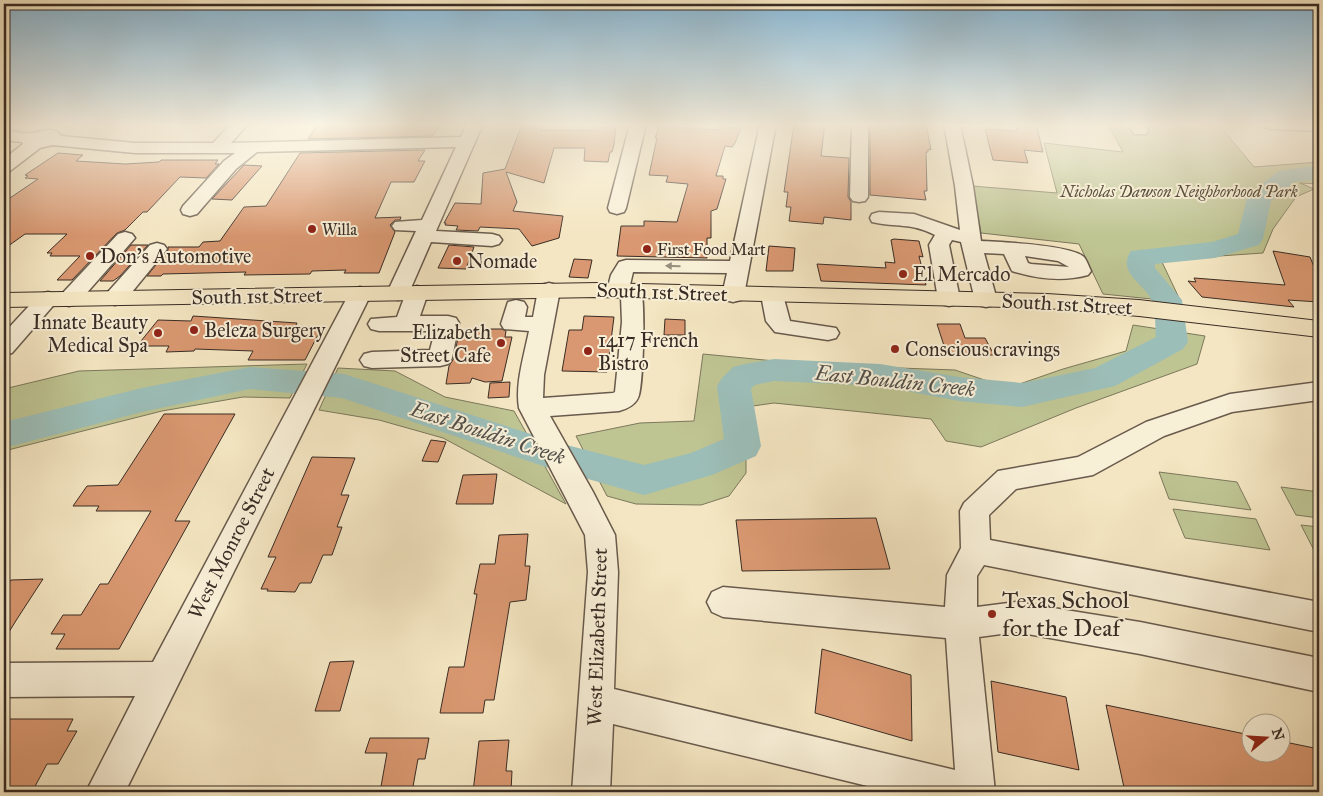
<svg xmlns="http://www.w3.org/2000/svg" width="1323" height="796" viewBox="0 0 1323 796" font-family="'IM FELL Great Primer',serif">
<rect width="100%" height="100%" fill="#f4e6c2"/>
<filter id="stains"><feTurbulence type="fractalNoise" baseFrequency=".004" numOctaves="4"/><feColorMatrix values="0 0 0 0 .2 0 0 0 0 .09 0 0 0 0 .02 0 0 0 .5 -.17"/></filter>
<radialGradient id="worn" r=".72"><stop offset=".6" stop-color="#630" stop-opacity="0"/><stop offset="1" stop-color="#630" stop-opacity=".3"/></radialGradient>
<g fill="#bec492" stroke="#7c785c">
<polygon points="1108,124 1220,126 1254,167 1319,162 1319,184 1300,183 1314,189 1296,197 1273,229 1263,253 1161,260 1181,302 1103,294 1079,244 981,233 972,186 1057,193 1044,143 1123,152"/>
<polygon points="1133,325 1205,336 1197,364 1076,408 981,447 946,441 931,419 774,403 746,407 746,473 729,496 701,505 636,504 607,496 576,436 640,423 694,421 703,354 816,365 955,370 1008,388 1063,369 1126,351"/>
<polygon points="307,364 290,398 243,397 162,411 4,451 4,389 79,371"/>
<polygon points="338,368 395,371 445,397 514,411 566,504 443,438 379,420 319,410"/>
<polygon points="1159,472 1237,482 1251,510 1169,499"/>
<polygon points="1281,487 1319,492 1319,518 1296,515"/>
<polygon points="1173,509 1256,519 1270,550 1185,538"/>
<polygon points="1301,525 1319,527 1319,556 1317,556"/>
</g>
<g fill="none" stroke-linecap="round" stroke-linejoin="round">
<path fill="#9cbeb8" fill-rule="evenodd" d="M1319,165V179L1294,182L1271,201L1263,239L1259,245L1215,258L1155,264V268L1182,300L1188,342L1183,349L1115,386L1022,407L959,401L880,386L774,381L755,385L751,389L761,446L756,456L712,475L644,495L546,467L342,398L250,389L142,412L4,448V422L142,388L250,367L344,374L559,443L644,465L691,453L724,439L717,386L722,378L733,367L745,364L774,359L880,364L959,377L1022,383L1095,368L1156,337C1155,327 1156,311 1152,301C1145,284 1116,273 1131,251L1212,242L1238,234L1247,198L1250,193L1279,171Z"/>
</g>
<g fill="#d99871" stroke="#392c25">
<polygon points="318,124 416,126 417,124 440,124 433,136 308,139"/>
<polygon points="522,124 542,124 541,130 593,130 596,124 616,124 614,145 612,152 610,152 608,162 584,161 585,148 554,148 544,183 506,172 517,202 513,211 563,216 559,238 532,246 519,229 480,227 478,231 456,230 458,226 445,225 446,223 444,223 455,203 481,204 483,173 505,169"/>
<polygon points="660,124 675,124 674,127 719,130 720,126 741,128 735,143 732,147 725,146 716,176 723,176 723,179 726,179 717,209 711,211 711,238 707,238 707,258 617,256 621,226 644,226 644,221 677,222 688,184 666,182 668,176 649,175 657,138 655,138"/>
<polygon points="794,124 825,124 821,156 849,158 848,197 851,202 851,220 824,217 823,224 789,221 791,207 786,207 788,192 784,192"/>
<polygon points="870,124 926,124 931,150 928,149 928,152 926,152 927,191 924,191 926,200 870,195"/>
<polygon points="1015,124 1036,124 1043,152 1024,150 1028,163 993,160 985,129 1017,131"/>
<polygon points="425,150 418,161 425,161 414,182 391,182 375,218 401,217 400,220 395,220 390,225 395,232 379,273 344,273 346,270 312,271 310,274 244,275 246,272 163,274 161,276 147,276 168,250 168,247 199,247 203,242 220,241 244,207 266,206 300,153"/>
<polygon points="58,153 83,155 76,161 125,164 159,162 161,160 218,160 215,164 219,164 206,178 180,177 147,212 143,212 125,230 117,233 72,280 57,280 80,256 50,256 52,253 47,253 67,234 25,234 4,249 4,202 38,179 25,178 28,176 25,175"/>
<polygon points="244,165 262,166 232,200 212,199"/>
<polygon points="894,239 919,241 923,257 919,256 926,285 821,281 817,264 886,268 885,262 895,263 891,240"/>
<polygon points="131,245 148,245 120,276 113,281 100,281"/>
<polygon points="449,245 474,247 466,269 438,268"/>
<polygon points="769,246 795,248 793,271 766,271"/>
<polygon points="1273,251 1310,257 1319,279 1319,302 1288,300 1294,307 1202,297 1188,281 1196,282 1194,278 1285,285"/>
<polygon points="574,259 592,260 588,278 569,277"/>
<polygon points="193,316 297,323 295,327 322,327 305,360 248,360 253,351 195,349 194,351 166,352 169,346 137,346 158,320 191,321"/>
<polygon points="584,316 614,317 607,372 562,371 569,330 582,330"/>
<polygon points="665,319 685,320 685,335 664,335"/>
<polygon points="937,324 960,324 965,338 985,338 994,355 947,355"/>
<polygon points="491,329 502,329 506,331 505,337 512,337 502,381 485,382 472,378 470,383 446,384 449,366 454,358 459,332 484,331"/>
<polygon points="510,382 509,397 488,398 490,383"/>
<polygon points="164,414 235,414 175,521 190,521 119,649 56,649 65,634 51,634 63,615 81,615 100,584 108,584 151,511 96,511 99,506 73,506 87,486 118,485"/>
<polygon points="431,440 446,442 438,462 422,461"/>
<polygon points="312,457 355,458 341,495 349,495 337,527 342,527 332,555 323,555 311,583 300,583 295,592 267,591 268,589 261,589 276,557 268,557"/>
<polygon points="497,474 493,504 456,504 463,475"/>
<polygon points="876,518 890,569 742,571 736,520"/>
<polygon points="528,534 525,566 530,566 526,600 510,602 494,700 485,700 483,713 440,713 449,667 464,667 477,594 474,594 480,564 495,564 499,535"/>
<polygon points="43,579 17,619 4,640 4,590 11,580"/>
<polygon points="822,649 911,675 912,741 815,713"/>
<polygon points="354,661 340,711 315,711 330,662"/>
<polygon points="991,681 1066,697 1079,770 998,752"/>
<polygon points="1106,705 1250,735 1250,754 1280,754 1280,741 1319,749 1319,792 1125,792"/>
<polygon points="4,719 73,719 67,731 77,731 58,764 47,764 32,792 4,792"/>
<polygon points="370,738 429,738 425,759 418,759 412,792 380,792 387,753 365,753"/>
<polygon points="509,740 506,771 512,771 511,791 473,792 479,741"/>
</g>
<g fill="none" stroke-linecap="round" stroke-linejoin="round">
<g stroke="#685a4c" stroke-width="3">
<g id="minor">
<path d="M231,124H248L231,143L461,137L467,124H483L436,231L492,234L499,236L502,240L499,244L492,246L431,242L411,288L417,286L425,288L428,293L420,316H448L456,318L459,323L452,358L448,364L440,366L372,368L364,366L360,360L364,354L372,352L430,350L435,331H379L371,329L368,324L371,319L397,317L404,298L398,300L390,298L387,293L416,231L395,230L392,226L395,222L422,220L456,147L257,152L236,169L197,214L190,216L183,214L181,210L183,206L224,161L235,153H135L52,145L40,148L10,171L4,172V159L23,144L22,142L4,140V130C13,131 23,134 32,133C42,132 54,125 61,136L135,143H213Z"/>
<polygon points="630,124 646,124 626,208 624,212 617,214 610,212 608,208"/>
<path d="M760,124H776L744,295L741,300L733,302L725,300L722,295L727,273L633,272L630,285L640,286C646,296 643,381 639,395C637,404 627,409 619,411L550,416L593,492L615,535L618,572L614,689L955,770L946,638L723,617L712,612L707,602L712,592L723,587L945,607L947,575L961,548L960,511L964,503L998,471L1078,457L1146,422L1230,394L1319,382V400L1232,412L1164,436L1093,475L1016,489L989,515L990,540L1319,602V632L984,565L977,576V607L1016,602L1140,622L1319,658V692L1140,654L1016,632L979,637L995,792H892L613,724L610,792H572L588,572L585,535L519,408C515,384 524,356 529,331L504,329L501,324L508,302L516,300L524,302L527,307L525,317H533L538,290L541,285L549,283L557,285L560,290L544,375L543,398L613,393L615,392L622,322L621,297L610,296L607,291L611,275L619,262L626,260L730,261Z"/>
<polygon points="852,124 868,124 868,197 865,201 859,202 853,201 850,197"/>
<path d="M944,124H960L973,186L981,241C1001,242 1071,245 1084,257C1087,261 1089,267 1091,271L1088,275C1062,282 1038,279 1012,271L1004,254L984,253L997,300L994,305L986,307L978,305L975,300L961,242L952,240L949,245L960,299L957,304L949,306L941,304L938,299L929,245L935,235C910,222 897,228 872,222L870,218L872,214L879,212L914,214L960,230L955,186ZM1025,256L1058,261L1069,267L1031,264L1028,263Z"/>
<polygon points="1129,124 1145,124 1148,131 1146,134 1134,134"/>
<polygon points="1263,124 1319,124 1319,131 1271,129 1265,127"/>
<polygon points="125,232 132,234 135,238 77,304 69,306 61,304 58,300 12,353 4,355 4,333 40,294 48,292 56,294 58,298 118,234"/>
<polygon points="157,243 164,245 167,249 164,253 123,303 115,305 107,303 104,298 107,293 150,245"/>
<polygon points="360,287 368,289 371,294 125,792 86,792 135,696 4,697 4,663 153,662 349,294 352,289"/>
<polygon points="772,288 780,290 783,295 790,321 836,328 839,333 836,338 828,340 775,332 766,321 761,295 764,290"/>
</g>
</g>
<g stroke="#392c25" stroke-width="2">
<polygon id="major" points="598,283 1047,294 1139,300 1319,321 1319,337 1139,316 1047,308 598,297 4,307 4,293"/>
</g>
<use href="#minor" fill="#f8efd7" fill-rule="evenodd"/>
<use href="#major" fill="#f4e6c2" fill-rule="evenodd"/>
</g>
<defs><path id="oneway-solid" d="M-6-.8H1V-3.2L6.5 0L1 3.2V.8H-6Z" transform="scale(1.25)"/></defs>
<use fill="#988e7e" href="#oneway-solid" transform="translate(673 266) rotate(-179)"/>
<linearGradient id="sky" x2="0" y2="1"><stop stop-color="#89b8d5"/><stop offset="0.53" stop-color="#faf4e4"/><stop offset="1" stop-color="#faf4e4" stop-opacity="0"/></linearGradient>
<rect width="1323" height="236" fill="url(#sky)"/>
<g fill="#8f2418" stroke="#f8efd7" stroke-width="2">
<circle cx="312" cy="229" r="5"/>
<circle cx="647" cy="249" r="5"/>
<circle cx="90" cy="256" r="5"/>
<circle cx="457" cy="261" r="5"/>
<circle cx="903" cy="274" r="5"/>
<circle cx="194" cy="330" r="5"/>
<circle cx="158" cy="333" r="5"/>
<circle cx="501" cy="343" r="5"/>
<circle cx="895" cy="349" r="5"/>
<circle cx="588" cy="351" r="5"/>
<circle cx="992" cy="614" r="5"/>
</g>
<g text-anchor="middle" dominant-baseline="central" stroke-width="4" stroke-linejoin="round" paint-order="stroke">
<g font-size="16" font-style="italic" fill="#5a5240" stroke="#f8efd7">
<text x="1179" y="191">Nicholas Dawson Neighborhood Park</text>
</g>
<g font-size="16" fill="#392c25" stroke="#f8efd7" text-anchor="start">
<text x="322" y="229">Willa</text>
<text x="657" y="249">First Food Mart</text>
</g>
<g font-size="20" fill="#392c25" stroke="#f8efd7" text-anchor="start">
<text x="100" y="256">Don's Automotive</text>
<text x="467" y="261">Nomade</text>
<text x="913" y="274">El Mercado</text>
<text x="148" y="322" text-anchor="end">Innate Beauty<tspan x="148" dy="23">Medical Spa</tspan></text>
<text x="204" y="330">Beleza Surgery</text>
<text x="491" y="332" text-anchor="end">Elizabeth<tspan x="491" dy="23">Street Cafe</tspan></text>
<text x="598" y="340">1417 French<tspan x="598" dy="23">Bistro</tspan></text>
<text x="905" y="349">Conscious cravings</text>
</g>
<g font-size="20" fill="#392c25" stroke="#f8efd7">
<text transform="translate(662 292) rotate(2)">South 1st Street</text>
<text transform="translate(257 296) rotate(-1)">South 1st Street</text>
<text transform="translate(1067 304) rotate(3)">South 1st Street</text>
<text transform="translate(231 543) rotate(-63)">West Monroe Street</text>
<text transform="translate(597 637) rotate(-88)">West Elizabeth Street</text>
</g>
<g font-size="21" font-style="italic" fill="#52504a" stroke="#f8efd7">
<text transform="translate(895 381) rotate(6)">East Bouldin Creek</text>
<text transform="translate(488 433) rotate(18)">East Bouldin Creek</text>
</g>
<g font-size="24" fill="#392c25" stroke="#f8efd7" text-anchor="start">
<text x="1002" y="600">Texas School<tspan x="1002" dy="28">for the Deaf</tspan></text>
</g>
</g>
<rect width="1323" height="796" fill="none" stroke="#f4e6c2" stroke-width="20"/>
<rect x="5" y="5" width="1313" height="786" fill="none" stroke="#392c25" stroke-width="2.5"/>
<rect x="10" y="10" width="1303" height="776" fill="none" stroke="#392c25"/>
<g transform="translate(1266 738) rotate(72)"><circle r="24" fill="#f8efd7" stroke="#aca190"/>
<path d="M0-4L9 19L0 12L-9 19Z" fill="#8f2418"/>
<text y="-8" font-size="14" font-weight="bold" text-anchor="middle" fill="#392c25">N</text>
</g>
<rect width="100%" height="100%" filter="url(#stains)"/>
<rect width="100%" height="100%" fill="url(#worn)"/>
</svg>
